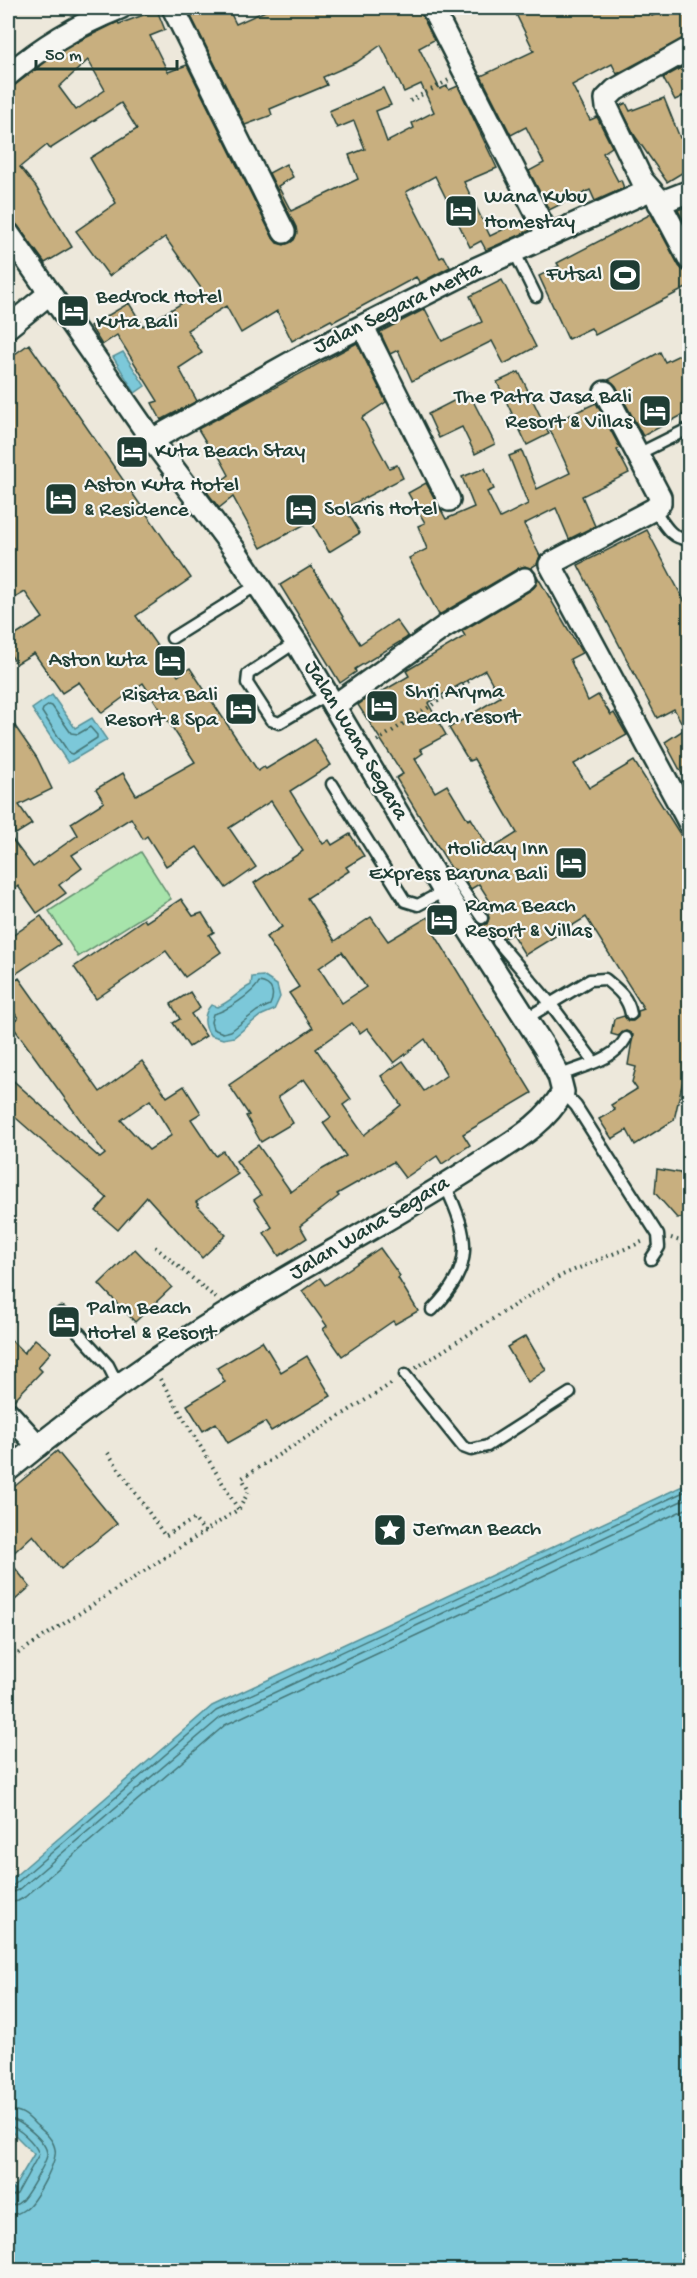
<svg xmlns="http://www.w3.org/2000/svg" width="697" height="2278" viewBox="0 0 697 2278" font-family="'Gochi Hand',sans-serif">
<rect width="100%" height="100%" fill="#ede8db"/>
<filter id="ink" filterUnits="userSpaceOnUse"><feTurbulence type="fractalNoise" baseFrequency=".0167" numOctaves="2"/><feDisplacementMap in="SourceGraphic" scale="12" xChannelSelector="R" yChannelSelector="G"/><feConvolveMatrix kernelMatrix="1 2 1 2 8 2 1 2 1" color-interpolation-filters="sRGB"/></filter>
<g filter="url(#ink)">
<polygon fill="#a7e4ab" stroke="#639070" stroke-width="1.5" points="141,852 171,899 78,957 49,911"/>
<g fill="#7bc8d9" stroke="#569097" stroke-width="1.5">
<polygon points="123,352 145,386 135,393 113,357"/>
<polygon points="52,695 75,728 92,718 107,740 68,763 32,709"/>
<path d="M263,976L277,985L280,997L274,1010L260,1016L234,1037L223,1039L210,1035C203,1025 203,1014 211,1005L217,1007C230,1003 238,991 251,985L252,977Z"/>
<polygon points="689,1483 689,2270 8,2270 8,2193 12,2191 34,2154 12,2132 8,2132 8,1882 212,1706"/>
</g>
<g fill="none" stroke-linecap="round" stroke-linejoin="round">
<g stroke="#447576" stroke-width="1.5">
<polygon points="49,705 52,706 71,733 78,734 90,727 97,735 97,738 72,754 69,753 42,712 43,709"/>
<path d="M259,982C273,984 275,994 270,1005L257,1011L231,1031L223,1033L213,1029L211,1022L213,1014C225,1012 254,993 259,982Z"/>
<polyline points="8,1886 14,1885 216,1711 690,1489"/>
<polyline points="8,1894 19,1890 220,1718 690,1497"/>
<polyline points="8,1903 18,1901 25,1897 225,1725 690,1507"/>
<path d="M8,2110C20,2110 27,2115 35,2124C43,2131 53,2138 55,2149C58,2161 35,2202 25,2209C20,2213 14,2215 8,2215"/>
<path d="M8,2119C20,2119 48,2142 47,2155C46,2163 27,2196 21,2201C17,2205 13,2206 8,2206"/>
<path d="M8,2126C19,2127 35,2143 39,2154L17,2194L8,2198"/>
</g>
</g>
<g fill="#c8af7f" stroke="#1f3d34" stroke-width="1.5" fill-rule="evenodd">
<path d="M187,8H228L236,24L272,8H419L434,40L419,48L440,89L447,86L449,90L458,86L497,168L464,182L490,236L525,219L531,230L486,250L481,241L470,247L435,176L406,192L440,258L444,256L450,267L420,283L416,277L333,322L331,320L292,341L277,311L241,333L226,306L187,330L202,353L179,368L197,401L161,420L152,403L158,401L117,335L102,345L90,326L129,303L143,326L203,291L165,237L109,276L76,231L116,203L90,158L137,129L121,103L50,149L47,145L20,167L36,187L72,247L45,263L18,226L8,220V90L54,56L81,40L118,22L119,24L157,10L165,30L150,36L168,72L187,65L273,238L277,243L284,245L294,240L297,233L296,227L269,173L286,164L293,177L278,186L291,211L358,179L349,155L365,149L354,121L337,128L329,111L383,88L391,105L376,111L387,142L414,128L412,123L434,112L421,84L404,92L381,45L357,62L323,77L327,85L270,109L272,115L245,125ZM88,60L105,90L76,110L59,87Z"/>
<polygon points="513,8 646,8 652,16 668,8 690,8 690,35 617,74 612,64 572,85 590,120 597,117 612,147 603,153 618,181 621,180 624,188 595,201 590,190 549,210 529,171 544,163 526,127 511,135 481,76 534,51"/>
<polygon points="690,63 690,93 675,100 663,78"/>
<polygon points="664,98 680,138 690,132 690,168 667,182 635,136 620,106 626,103 630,111"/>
<polygon points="690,205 690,232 678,210"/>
<polygon points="651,214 679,266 684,271 690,273 690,286 595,335 591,328 568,339 539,276 559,266 557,263"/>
<polygon points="502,280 536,347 504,364 492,341 412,381 398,350 390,354 380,332 425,309 442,341 482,322 470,296"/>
<polygon points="357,343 386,402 362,418 389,468 397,465 403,478 345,508 360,533 329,552 311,521 261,548 233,497 219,508 207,492 229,475 215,449 212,452 198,429"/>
<path d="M29,344L191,578L136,616L178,676L190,668L258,771L264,767L266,769L315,739L331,765L290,791L323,844L329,840L332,845L350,834L364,856L346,867L349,871L307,898L335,941L371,917L388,941L428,917L437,931L434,933L532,1093L463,1134L470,1145L442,1164L437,1156L405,1178L393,1162L337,1194L339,1196L300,1226L307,1238L279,1256L264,1233L272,1227L254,1200L261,1195L236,1161L258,1145L291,1192L321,1170L346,1156L323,1123L331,1117L304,1079L278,1097L293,1123L261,1142L246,1116L249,1115L229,1085L313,1028L289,993L299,987L266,937L282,927L254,883L303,851L271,801L229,828L256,867L226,888L197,847L166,866L147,836L143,839L131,818L72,855L82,868L59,885L66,893L37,913L18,886L8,894V834L33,867L78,835L71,823L104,802L96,789L123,773L136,795L195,762L143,683L102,713L79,682L62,693L34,653L16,664L8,650V640L43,618L25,592L8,602V359ZM342,952L366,987L342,1003L319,968ZM352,1023L360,1033L367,1028L394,1063L425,1039L447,1075L424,1091L403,1061L381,1076L401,1105L364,1135L343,1105L351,1099L316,1049Z"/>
<polygon points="690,350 690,411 643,436 616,386 608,380 660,352 665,362"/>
<polygon points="519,372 549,434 527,445 497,382"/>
<polygon points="469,393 495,444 475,454 462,427 439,438 428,414"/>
<polygon points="596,403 620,448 617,450 629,473 582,496 595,526 569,539 556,508 524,524 540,556 537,564 532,567 533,570 525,566 519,568 439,615 409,558 427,549 418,526 425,523 408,493 426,483 446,519 474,507 462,477 485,468 494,489 487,492 500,518 528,504 509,456 522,451 537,489 570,473 548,425"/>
<polygon points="647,530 690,612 690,789 665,742 685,729 674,709 657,718 578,565"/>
<polygon points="311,566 360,644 396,620 408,637 355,669 356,672 340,683 280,585"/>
<path d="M537,576L582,653L570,659L588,701L598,695L611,715L614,713L627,735L574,764L589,788L634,761L690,850V1078L684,1076L674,1120L635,1145L627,1130L612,1139L599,1119L615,1110L611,1105L637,1089L632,1082L636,1067L628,1065L633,1035L626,1031L618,1036L611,1034L614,1019L624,1016L628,1021H633L638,1017V1011L644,1009L586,917L525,955L512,934L504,938L496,935L491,940L481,925L487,924L489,918L488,914L495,909L479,884L471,889L459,872L451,868L396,778L403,774L358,705L376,692L378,694L409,676L406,671L465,636L462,631L531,590L536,585ZM485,670L500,697L449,728L469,761L474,759L517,833L490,850L471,818L468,820L447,785L435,792L415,759L423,753L420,749L446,735L428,703Z"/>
<polygon points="8,716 37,758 52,789 19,805 32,824 16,834 8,821"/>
<polygon points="181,899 193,916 202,913 214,932 209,935 221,952 185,977 166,951 96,999 74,967 144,919 146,922"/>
<polygon points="41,916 60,944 8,979 8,939"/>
<path d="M19,978L100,1092L142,1061L167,1097L184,1086L201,1113L191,1119L216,1156L223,1151L238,1174L196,1202L198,1204L197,1205L226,1235L202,1258L147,1197L118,1230L96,1211L107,1198L8,1111V1076L100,1158L105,1154L11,1024L18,1018L8,1003V986ZM150,1100L172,1135L149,1150L121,1120Z"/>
<polygon points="190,992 200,1008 191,1014 206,1036 189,1047 173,1023 180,1019 171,1004"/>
<polygon points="657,1169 680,1173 690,1190 690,1217 677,1218 655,1193"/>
<polygon points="380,1248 400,1276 398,1278 418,1311 395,1324 393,1321 342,1356 323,1329 327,1326 302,1291 320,1278 325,1285"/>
<polygon points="135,1249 172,1287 135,1322 99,1284"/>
<polygon points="526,1336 546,1370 528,1382 507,1347"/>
<polygon points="8,1337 24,1353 35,1339 51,1352 38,1367 42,1371 13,1401 8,1401"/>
<polygon points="262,1341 281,1372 307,1356 331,1396 271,1431 265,1422 228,1443 216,1423 203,1431 187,1405 225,1382 217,1368"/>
<polygon points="57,1451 117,1524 61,1569 33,1535 8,1558 8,1492"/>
<polygon points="8,1559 30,1587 8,1606"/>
</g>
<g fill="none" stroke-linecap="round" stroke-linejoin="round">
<g stroke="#1f3d34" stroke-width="15">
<g id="service">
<polyline points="515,253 536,296"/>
<polyline points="638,454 690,428"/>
<path d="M654,509C663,522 671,541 690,539"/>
<polyline points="172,638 257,585"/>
<polyline points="296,642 248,674 247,683 271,720 279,723 328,694"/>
<polyline points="332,784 405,901 418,905 444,891"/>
<polyline points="435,875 445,874 453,876 482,918"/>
<polyline points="498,942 550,1003 594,1062"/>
<path d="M525,1019L590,980L605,979C617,989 628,997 631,1014"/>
<path d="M559,1076C582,1065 613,1062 626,1038"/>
<polyline points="563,1092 576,1106 658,1235 659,1247 651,1259"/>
<path d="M432,1310C475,1266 470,1238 445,1185"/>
<polyline points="61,1313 108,1365 118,1385"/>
<polyline points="405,1375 463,1447 471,1450 487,1446 570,1393"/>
</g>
</g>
<g stroke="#1f3d34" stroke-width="26">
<g id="minor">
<polyline points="173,8 284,232"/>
<polyline points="432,8 548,236"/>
<polyline points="690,48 615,90 606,99 607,107 642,180 656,196 690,260"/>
<path d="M8,75C41,47 79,24 120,8"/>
<polyline points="659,203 690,191"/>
<path d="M8,233L152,440L234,549L296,642L444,891L544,1047L559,1076L563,1092C543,1127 511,1142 478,1164C398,1216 314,1260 232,1310C154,1358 79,1412 8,1470"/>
<polyline points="8,327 50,293"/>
<polyline points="363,327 449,500"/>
<polyline points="605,392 660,497 660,503 654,509 550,564 690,824"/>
<polyline points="152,440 303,356 475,269 650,190"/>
<polyline points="334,706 444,627 525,579"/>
<polyline points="8,1413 38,1446"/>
</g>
</g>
<g stroke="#1f3d34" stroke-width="4" stroke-dasharray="1.5 4.5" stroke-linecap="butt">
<polyline points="410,101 449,80"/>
<polyline points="377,741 472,679"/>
<polyline points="671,1238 680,1241 690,1250"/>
<polyline points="155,1247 217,1299"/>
<polyline points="416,1368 560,1276 644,1241"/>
<polyline points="160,1379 238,1509"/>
<polyline points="108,1453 165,1536 194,1519 205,1532"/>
<polyline points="8,1660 239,1509 249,1491 242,1478 394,1382"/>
</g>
<use href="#service" stroke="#f6f6f2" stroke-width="10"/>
<use href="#minor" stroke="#f6f6f2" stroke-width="21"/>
</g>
</g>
<defs>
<g id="hotel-square" transform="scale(1.725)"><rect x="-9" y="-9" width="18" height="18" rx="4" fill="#1f3d34" stroke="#f6f6f2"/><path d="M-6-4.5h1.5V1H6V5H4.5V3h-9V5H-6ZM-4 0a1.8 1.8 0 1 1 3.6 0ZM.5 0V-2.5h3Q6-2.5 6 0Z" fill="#fff"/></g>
<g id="stadium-square" transform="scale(1.725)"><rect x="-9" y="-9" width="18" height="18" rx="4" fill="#1f3d34" stroke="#f6f6f2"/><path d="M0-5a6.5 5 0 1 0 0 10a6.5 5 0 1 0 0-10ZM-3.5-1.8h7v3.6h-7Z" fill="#fff"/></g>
<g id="sight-square" transform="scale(1.725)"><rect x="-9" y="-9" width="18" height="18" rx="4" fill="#1f3d34" stroke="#f6f6f2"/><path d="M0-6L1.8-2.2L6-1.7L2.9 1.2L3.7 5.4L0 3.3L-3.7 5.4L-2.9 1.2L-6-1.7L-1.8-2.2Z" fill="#fff"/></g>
</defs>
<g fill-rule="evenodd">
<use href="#hotel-square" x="461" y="211"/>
<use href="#stadium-square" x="625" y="275"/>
<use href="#hotel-square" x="73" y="311"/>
<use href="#hotel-square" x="655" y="411"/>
<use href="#hotel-square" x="132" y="452"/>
<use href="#hotel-square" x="61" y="499"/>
<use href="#hotel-square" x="301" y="510"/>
<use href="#hotel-square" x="170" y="661"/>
<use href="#hotel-square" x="382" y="706"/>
<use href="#hotel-square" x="241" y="709"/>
<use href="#hotel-square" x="571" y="863"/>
<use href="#hotel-square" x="442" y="920"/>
<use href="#hotel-square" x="64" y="1322"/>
<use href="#sight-square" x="390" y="1530"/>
</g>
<g text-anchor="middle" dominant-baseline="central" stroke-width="4.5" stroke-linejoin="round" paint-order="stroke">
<g font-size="22" fill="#1f3d34" stroke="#f6f6f2" text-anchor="start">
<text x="484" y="198">Wana Kubu<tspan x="484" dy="25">Homestay</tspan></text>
<text x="602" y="275" text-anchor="end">Futsal</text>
<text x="96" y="298">Bedrock Hotel<tspan x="96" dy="25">Kuta Bali</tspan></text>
<text x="632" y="398" text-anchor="end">The Patra Jasa Bali<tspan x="632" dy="25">Resort &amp; Villas</tspan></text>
<text x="155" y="452">Kuta Beach Stay</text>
<text x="84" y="486">Aston Kuta Hotel<tspan x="84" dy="25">&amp; Residence</tspan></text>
<text x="324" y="510">Solaris Hotel</text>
<text x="147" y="661" text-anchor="end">Aston kuta</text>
<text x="405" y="693">Shri Aryma<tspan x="405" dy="25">Beach resort</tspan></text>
<text x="218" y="696" text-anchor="end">Risata Bali<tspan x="218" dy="25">Resort &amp; Spa</tspan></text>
<text x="548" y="850" text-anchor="end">Holiday Inn<tspan x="548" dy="25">Express Baruna Bali</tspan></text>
<text x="465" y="907">Rama Beach<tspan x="465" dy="25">Resort &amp; Villas</tspan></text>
<text x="87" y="1309">Palm Beach<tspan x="87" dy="25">Hotel &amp; Resort</tspan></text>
<text x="413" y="1530">Jerman Beach</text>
</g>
<g font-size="22" fill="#1f3d34" stroke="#f6f6f2">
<text transform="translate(398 309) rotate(-26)">Jalan Segara Merta</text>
<text transform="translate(355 741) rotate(59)">Jalan Wana Segara</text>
<text transform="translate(370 1229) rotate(-31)">Jalan Wana Segara</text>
</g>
</g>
<rect width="697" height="2278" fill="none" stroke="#f6f6f2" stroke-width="30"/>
<rect x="15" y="15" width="667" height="2248" fill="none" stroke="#1f3d34" stroke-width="2" filter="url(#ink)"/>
<path d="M36 60v9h141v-9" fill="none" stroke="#1f3d34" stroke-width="3"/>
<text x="45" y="60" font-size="18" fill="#1f3d34" stroke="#f6f6f2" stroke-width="4.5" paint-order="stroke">50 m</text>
</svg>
